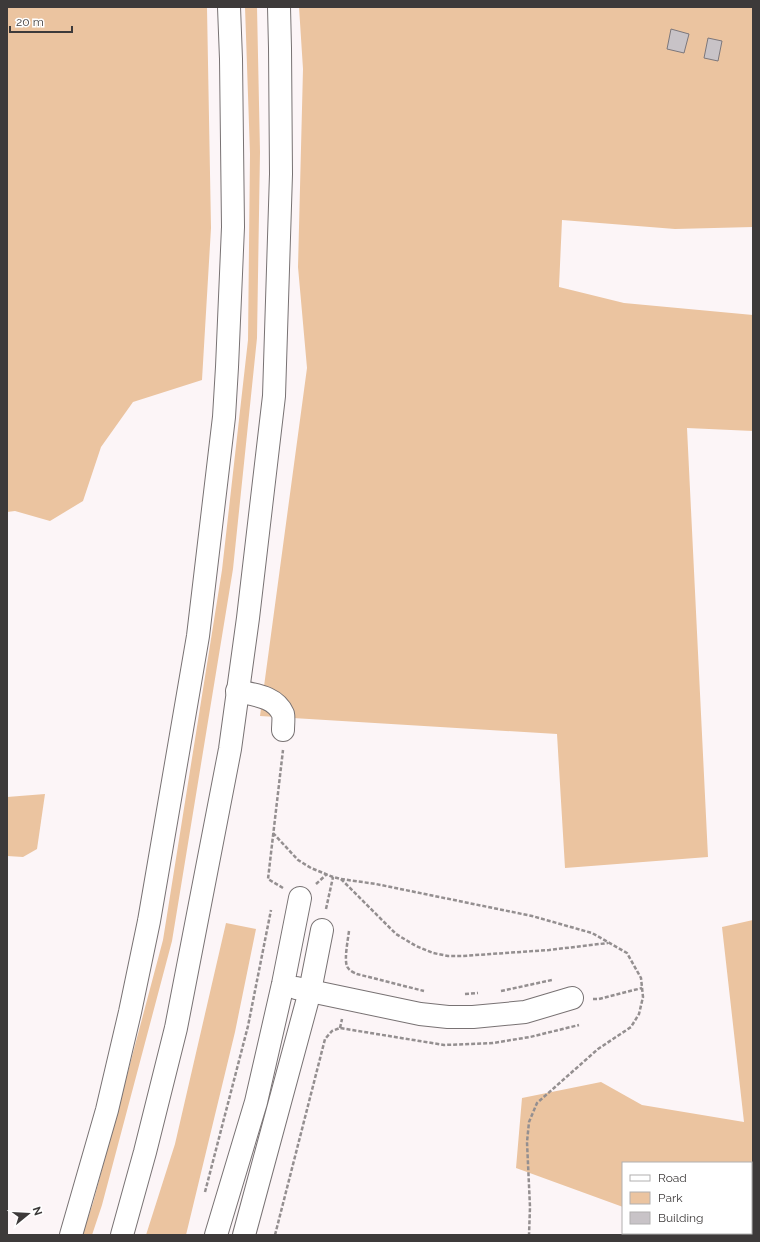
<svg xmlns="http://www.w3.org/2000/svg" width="760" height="1242" viewBox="0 0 760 1242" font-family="Raleway,sans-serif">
<rect width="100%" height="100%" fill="#fcf5f7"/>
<g fill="#ebc4a0">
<polygon points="7,7 207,8 211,228 202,380 133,402 101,447 83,501 50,521 15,511 7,512"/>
<polygon points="245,7 257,7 260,152 257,338 233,569 172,941 102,1205 92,1235 82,1235 93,1203 163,940 222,570 248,340 250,154"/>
<polygon points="299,7 753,7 753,227 675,229 562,220 559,287 624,303 753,315 753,431 687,428 708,857 565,868 557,734 260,716 307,368 298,267 303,69"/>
<polygon points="45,794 37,849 23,857 7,856 7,797"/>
<polygon points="753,920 753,1235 699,1235 693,1233 751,1233 751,1163 623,1163 623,1207 516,1168 522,1098 601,1082 642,1105 744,1122 722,927"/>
<polygon points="226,923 256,929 235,1032 186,1235 146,1235 175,1144"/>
</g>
<g fill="#c8c3c7" stroke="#7c777b">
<polygon points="671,29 689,34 684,53 667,49"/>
<polygon points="708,38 722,41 718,61 704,58"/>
</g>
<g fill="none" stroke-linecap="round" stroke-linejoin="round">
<g stroke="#787273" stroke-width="24">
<g id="street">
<path d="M237,691C254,695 275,696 283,714C284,718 283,725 283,730"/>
<polyline points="296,988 420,1014 448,1017 473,1017 525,1012 572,998"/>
<polyline points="216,1235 256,1102 283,984 300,898"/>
<polyline points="244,1235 310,991 322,930"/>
</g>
</g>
<g stroke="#787273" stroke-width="24">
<g id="highway">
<polyline points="71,1235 107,1110 130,1012 149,921 198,636 224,417 227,367 233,227 231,59 229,7"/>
<polyline points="122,1235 145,1152 176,1028 230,749 248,618 274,396 281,174 280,48 279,7"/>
</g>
</g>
<g stroke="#948f90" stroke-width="2.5" stroke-dasharray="4 2" stroke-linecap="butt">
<polyline points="273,833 298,860 311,868 333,877 341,879 376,884 532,916 592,933 627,953 641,978 643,997 639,1014 631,1027 598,1049 537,1103 529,1122 527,1142 530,1207 529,1235"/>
<polyline points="341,879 396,934 416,946 433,953 448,956 462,956 549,950 608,943"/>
<polyline points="316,884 327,874"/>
<polyline points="283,888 268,879 283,750"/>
<polyline points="326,909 333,877"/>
<path d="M349,931C348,939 344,960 347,966C348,970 354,973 357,974L424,991"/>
<polyline points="501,991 552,980"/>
<polyline points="465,994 478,993"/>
<polyline points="593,999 599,999 642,988"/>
<polyline points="340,1028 342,1019"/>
<polyline points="205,1192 248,1026 271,910"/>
<polyline points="275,1235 325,1039 332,1031 340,1028 444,1045 493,1043 530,1037 579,1025"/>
</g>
<use href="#street" stroke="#fff" stroke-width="22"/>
<use href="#highway" stroke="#fff" stroke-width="22"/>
</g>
<rect width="760" height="1242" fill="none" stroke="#3d3a3a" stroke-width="16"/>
<rect x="622" y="1162" width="130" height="72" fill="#ffffff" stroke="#b1b0b0"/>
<rect x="630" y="1175" width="20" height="6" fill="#ffffff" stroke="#b1b0b0"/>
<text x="658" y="1182" font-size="12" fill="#3d3a3a">Road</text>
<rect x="630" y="1192" width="20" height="12" fill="#ebc4a0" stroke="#b1b0b0"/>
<text x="658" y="1202" font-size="12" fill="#3d3a3a">Park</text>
<rect x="630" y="1212" width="20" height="12" fill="#c8c3c7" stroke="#b1b0b0"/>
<text x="658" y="1222" font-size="12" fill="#3d3a3a">Building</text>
<g transform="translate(28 1214) rotate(72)" stroke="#ffffff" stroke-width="3" paint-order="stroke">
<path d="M0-3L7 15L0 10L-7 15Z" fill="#3d3a3a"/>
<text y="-6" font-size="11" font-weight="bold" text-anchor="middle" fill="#3d3a3a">N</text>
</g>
<path d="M10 26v6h62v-6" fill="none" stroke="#3d3a3a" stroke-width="2"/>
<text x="16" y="26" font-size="12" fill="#3d3a3a" stroke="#ffffff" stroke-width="3" paint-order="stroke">20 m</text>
</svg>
